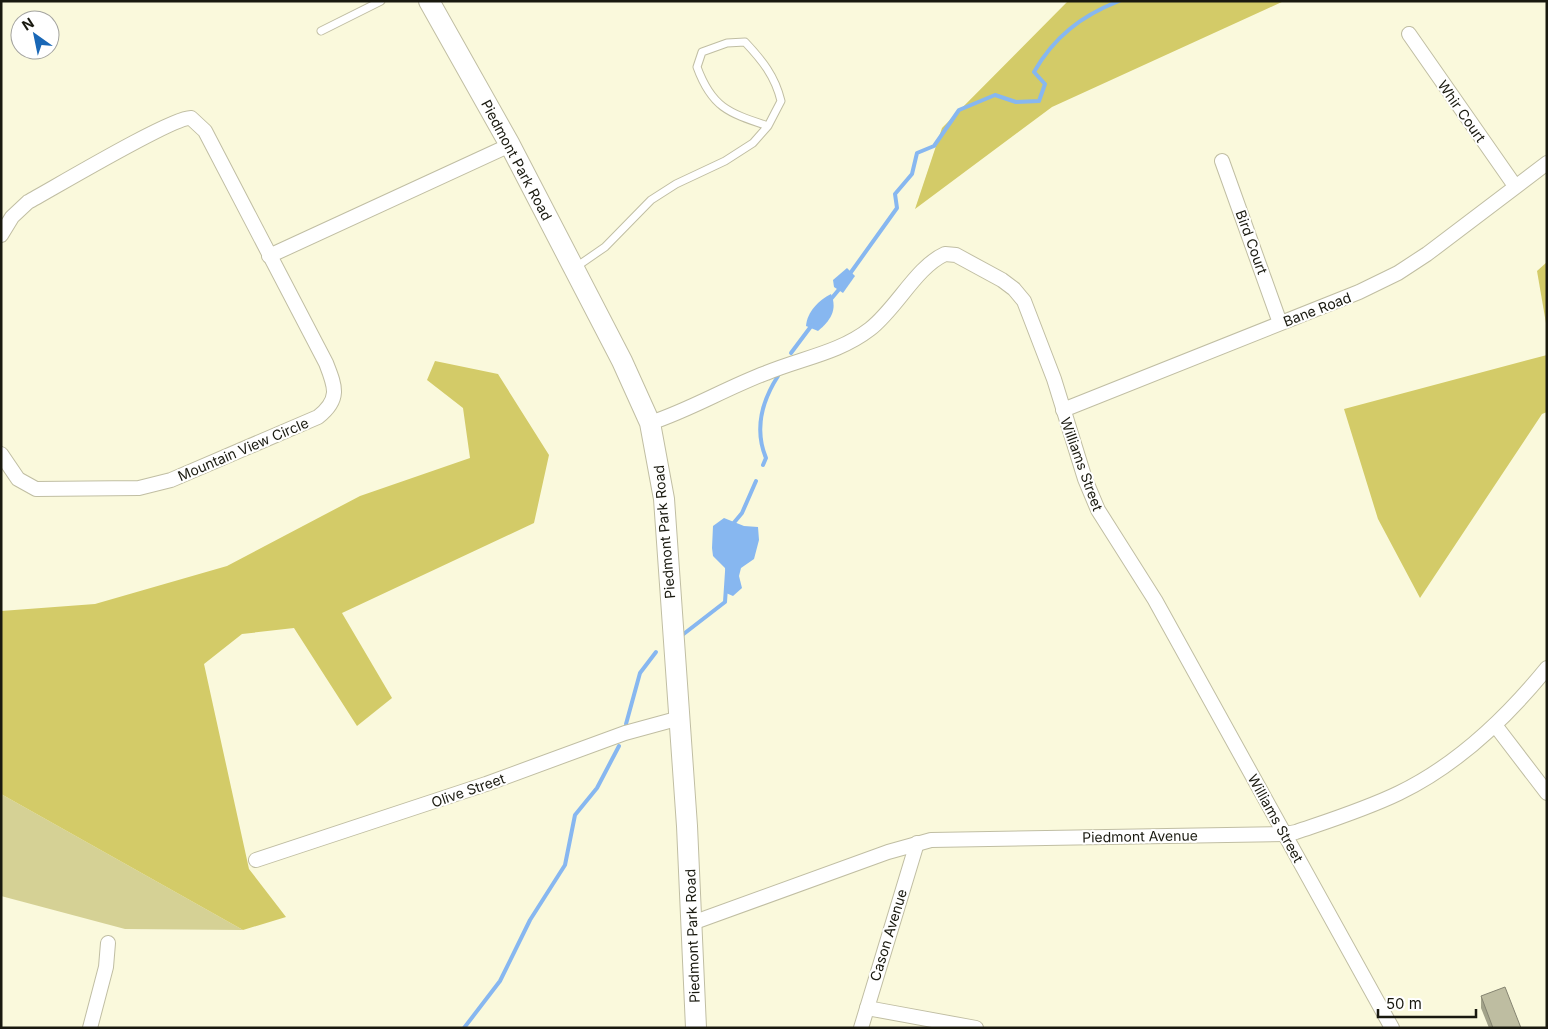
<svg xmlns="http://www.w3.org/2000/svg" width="1548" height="1029" viewBox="0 0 1548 1029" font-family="Inter,sans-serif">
<rect width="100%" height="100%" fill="#faf9dc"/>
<polygon fill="#d5d195" points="1,794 243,930 125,929 1,896"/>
<g fill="#d3cb68">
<polygon points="1068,1 1284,1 1052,107 915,209 942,128"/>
<polygon points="1547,262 1547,329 1537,271"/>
<polygon points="1547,355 1547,412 1542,414 1420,598 1378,519 1344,409"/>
<polygon points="435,361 498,374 549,455 534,523 342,613 392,698 357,726 294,628 242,634 204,664 249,869 286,917 243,930 1,794 1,611 95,604 227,566 360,496 470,458 463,408 427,380"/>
</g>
<g fill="#87b7f0">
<polygon points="847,268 855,276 843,293 834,287 833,280"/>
<path d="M831,294C838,310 830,321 818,331L806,326C807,312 819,300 831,294Z"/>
<polygon points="724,518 744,526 758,527 759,540 754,559 741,568 739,576 742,588 733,596 726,593 725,568 713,556 712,548 713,526"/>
</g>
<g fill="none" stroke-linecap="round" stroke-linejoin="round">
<g stroke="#87b7f0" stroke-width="4">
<path d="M849,275L897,208L895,194L912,174L917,153L934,146L959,110L995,95L1016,102L1039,101L1045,84L1034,72C1054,37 1081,16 1119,1"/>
<polyline points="831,299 841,287"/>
<polyline points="791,353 812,325"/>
<path d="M763,465L766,458C754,429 762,401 778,376"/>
<polyline points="732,525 742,513 756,481"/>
<polyline points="681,636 725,602 727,572"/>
<polyline points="626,724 640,673 656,652"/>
<polyline points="464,1028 500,981 530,920 565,865 575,815 597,788 619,746"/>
</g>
<g stroke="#c0bea3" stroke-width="9">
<g id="lane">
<polyline points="321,31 381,1"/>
<path d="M576,267L605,247L651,200L676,184L725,161L753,143L768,126L781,101C775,76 762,60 745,42L727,43L702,52L697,67C712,108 729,113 768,126"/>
</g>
</g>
<g stroke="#c0bea3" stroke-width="16">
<g id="street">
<polyline points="1409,34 1515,186"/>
<polyline points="1222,161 1280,323"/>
<path d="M1,235L12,217L28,202C52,189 174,116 191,118L205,131L326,363C335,386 341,399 318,417L171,480L139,488L36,489L18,479L1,454"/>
<polyline points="269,256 510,145"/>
<polyline points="1063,410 1359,292 1398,273 1427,254 1547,163"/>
<path d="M650,423C690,410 726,388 766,373C802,358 839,353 870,329C897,308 916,267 945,254L956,255L1002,280L1014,289L1024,301L1054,379L1085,479L1098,510L1155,600L1392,1028"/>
<polyline points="1495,725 1547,793"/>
<polyline points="256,860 486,784 625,733 680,718"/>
<path d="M692,923L888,852L931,840L1285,834L1296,832C1331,820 1366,809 1399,793C1457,765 1507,717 1547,668"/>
<polyline points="867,1008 976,1028"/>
<polyline points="90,1028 106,967 108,943"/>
<polyline points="861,1028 917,843"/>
</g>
</g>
<g stroke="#c0bea3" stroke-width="22">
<polyline id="secondary" points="429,1 510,145 622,361 650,423 664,499 687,826 696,1028"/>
</g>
<use href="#lane" stroke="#fff" stroke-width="7"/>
<use href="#street" stroke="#fff" stroke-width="14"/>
<use href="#secondary" stroke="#fff" stroke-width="20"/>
</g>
<polygon fill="#a3a38a" points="1481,996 1521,1028 1489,1028 1481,1008"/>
<polygon fill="#bebda1" stroke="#858471" points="1505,987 1521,1028 1493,1028 1481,996"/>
<g text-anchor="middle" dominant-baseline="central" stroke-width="4" stroke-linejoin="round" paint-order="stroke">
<g font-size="14" fill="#19190f" stroke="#fff">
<text transform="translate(1462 111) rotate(55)">Whir Court</text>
<text transform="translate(517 160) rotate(62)">Piedmont Park Road</text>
<text transform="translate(1252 242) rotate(70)">Bird Court</text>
<text transform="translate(1317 309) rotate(-21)">Bane Road</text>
<text transform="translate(243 449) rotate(-23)">Mountain View Circle</text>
<text transform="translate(1082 464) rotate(70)">Williams Street</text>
<text transform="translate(664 532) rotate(-95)">Piedmont Park Road</text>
<text transform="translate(468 790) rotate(-19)">Olive Street</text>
<text transform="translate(1276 818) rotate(61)">Williams Street</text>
<text transform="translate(1140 836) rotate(-1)">Piedmont Avenue</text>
<text transform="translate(888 935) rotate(-73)">Cason Avenue</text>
<text transform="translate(692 936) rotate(-92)">Piedmont Park Road</text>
</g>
</g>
<rect width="1548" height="1029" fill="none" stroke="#19190f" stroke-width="5"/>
<g transform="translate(35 35) rotate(327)"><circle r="24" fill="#ffffff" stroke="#a3a39f"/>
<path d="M0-4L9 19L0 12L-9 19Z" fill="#1967b6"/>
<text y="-8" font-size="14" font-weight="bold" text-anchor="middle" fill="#19190f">N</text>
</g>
<path d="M1378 1009v8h98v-8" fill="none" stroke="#19190f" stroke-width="2.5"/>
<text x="1386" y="1009" font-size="15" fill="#19190f" stroke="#ffffff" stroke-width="4" paint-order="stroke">50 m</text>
</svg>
